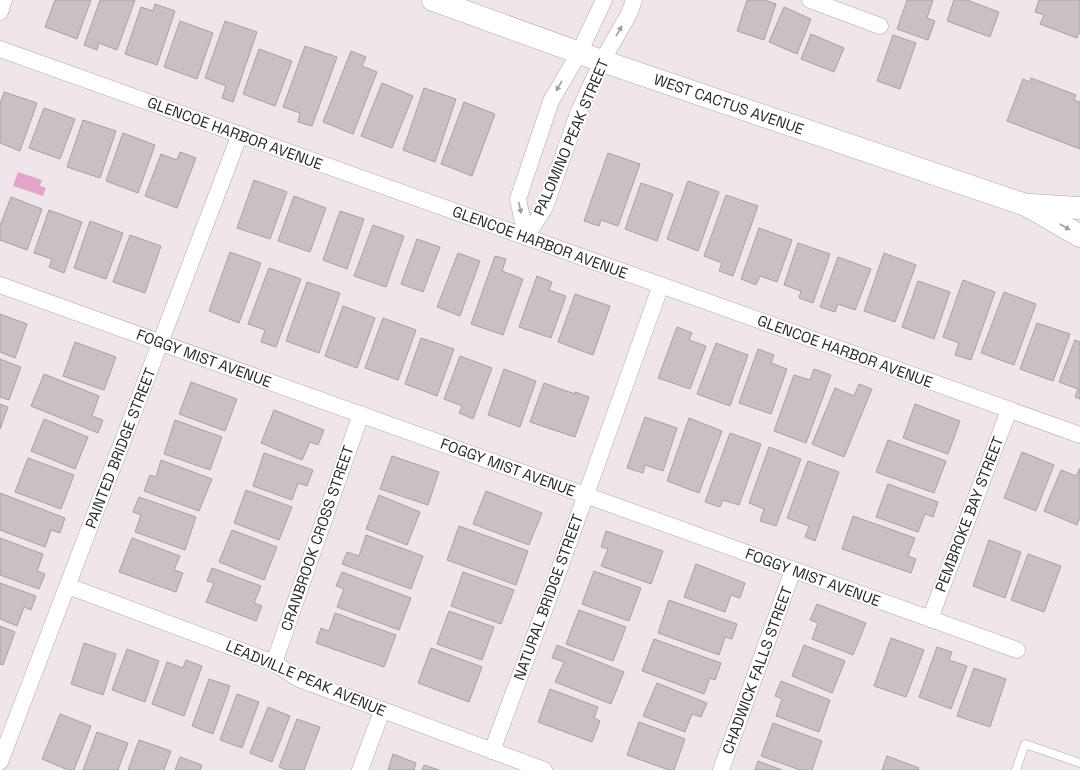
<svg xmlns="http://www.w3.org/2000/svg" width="1080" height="770" viewBox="0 0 1080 770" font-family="'Space Grotesk',sans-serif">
<rect width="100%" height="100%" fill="#efe5eb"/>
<polygon fill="#e2a6cb" points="18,172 42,180 40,186 46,188 43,196 13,186"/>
<g fill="#c9c0c5" stroke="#a9a0a5">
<polygon points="55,0 91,0 77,39 45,27"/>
<polygon points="100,0 135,0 117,50 99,43 97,50 84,45"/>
<polygon points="747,0 765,0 776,4 764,40 737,31"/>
<polygon points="907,0 933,0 927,18 935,21 928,40 897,29"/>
<polygon points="954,0 967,0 999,12 990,37 947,21"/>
<polygon points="1039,0 1080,0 1080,31 1077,38 1040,24 1044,15 1035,12"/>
<polygon points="155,4 175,11 157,65 125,54 141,7 153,11"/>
<polygon points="784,7 811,19 797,54 769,42"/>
<polygon points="180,21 213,33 197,79 164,67"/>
<polygon points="225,21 257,32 233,102 222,98 226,86 205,78"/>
<polygon points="811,34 844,48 834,72 801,59"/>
<polygon points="893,35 916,43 900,89 877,81"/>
<polygon points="305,46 337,57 312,126 298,122 300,113 283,107"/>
<polygon points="259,49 292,61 275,106 243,94"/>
<polygon points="351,51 366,57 362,66 377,72 353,134 323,122"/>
<polygon points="1031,78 1076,95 1074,100 1080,102 1080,149 1007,121 1023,79 1030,82"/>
<polygon points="382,83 413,96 392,148 361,136"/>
<polygon points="424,88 456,99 435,162 403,150"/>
<polygon points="4,92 37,103 20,151 0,143 0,104"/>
<polygon points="464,102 495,114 472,176 441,164"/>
<polygon points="44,108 75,119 60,159 29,148"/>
<polygon points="83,120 116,131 100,178 67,167"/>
<polygon points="123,133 155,145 138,193 106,181"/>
<polygon points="180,152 196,158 177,208 145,196 161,154 177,160"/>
<polygon points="608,153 640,164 618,226 601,220 599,226 584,221"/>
<polygon points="254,180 287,192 270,239 237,228"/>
<polygon points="688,181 719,192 698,251 667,239"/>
<polygon points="641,183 673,194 657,241 625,229"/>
<polygon points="726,195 758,206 733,276 719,271 722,263 704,256"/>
<polygon points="294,196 326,208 310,252 278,241"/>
<polygon points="11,197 42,209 27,250 0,240 0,226"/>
<polygon points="49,210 82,222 64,273 49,267 52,259 34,253"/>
<polygon points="340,211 364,219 347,269 323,260"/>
<polygon points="90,221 123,233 106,279 74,268"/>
<polygon points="373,225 404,236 386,287 354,276"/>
<polygon points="759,228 792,240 777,282 760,276 756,285 741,279"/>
<polygon points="130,235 161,246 145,293 113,282"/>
<polygon points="417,239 440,247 423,292 401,284"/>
<polygon points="798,243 830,254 813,303 799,298 801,291 784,285"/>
<polygon points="230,252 261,263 239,323 209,311"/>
<polygon points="458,253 480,261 460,316 437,307"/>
<polygon points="884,253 916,265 895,322 864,311"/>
<polygon points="495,256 506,259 502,271 523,279 503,335 471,324"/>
<polygon points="838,257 871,269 855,310 838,304 835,312 820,307"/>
<polygon points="269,268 301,279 276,347 261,342 265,330 248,324"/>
<polygon points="537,276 552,282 549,290 566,296 551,338 519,327"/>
<polygon points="963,280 995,292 971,360 955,355 959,343 943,337"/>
<polygon points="918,281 950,292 934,339 902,327"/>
<polygon points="307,282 340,293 319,353 286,341"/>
<polygon points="1004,292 1036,304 1014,365 981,353"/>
<polygon points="575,294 610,306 593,355 558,342"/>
<polygon points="343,306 375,318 357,368 325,356"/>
<polygon points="0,314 27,324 15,358 0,352"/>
<polygon points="383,318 416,330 398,380 365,368"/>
<polygon points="1037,323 1070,334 1053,381 1020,369"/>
<polygon points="677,327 692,333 689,340 706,346 690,389 658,378"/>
<polygon points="421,338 454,349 437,396 405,384"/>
<polygon points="1075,340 1080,342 1080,399 1075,397 1078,389 1059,382"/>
<polygon points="75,342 116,357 104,390 63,376"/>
<polygon points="716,343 748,355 730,406 697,394"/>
<polygon points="758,349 774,355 771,363 787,369 771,414 739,403"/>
<polygon points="460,356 492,368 473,419 459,413 462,406 444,399"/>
<polygon points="0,359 21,367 9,400 0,397"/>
<polygon points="504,369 536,381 520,427 488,415"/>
<polygon points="814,369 831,375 806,443 774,431 794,375 810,380"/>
<polygon points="44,374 99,396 92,416 103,420 98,433 31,406"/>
<polygon points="191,382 237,399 225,431 179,414"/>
<polygon points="544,383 575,394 575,392 589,397 575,437 530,422"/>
<polygon points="859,384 872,389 844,457 812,444 835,388 854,396"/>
<polygon points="0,404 8,407 0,429"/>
<polygon points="915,404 960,421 948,454 903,438"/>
<polygon points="274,410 324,430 318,445 310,442 302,460 261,443"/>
<polygon points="645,417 677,428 663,471 645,465 643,473 627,468"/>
<polygon points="689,418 722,431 699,493 667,481"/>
<polygon points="44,419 88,437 75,469 31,451"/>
<polygon points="175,420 222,437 210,470 164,454"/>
<polygon points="730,433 761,444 739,505 723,500 720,507 705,502"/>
<polygon points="888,440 946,461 934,493 876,472"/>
<polygon points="769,447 801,459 776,526 760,521 764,509 749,503"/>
<polygon points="1022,452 1054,465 1036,511 1004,498"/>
<polygon points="264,453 313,470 307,486 298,483 292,500 253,486"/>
<polygon points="392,456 439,472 428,505 380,489"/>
<polygon points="28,458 74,475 61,509 15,492"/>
<polygon points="161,460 212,479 199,511 144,491 150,475 156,477"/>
<polygon points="808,461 839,472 815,541 805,537 809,526 787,518"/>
<polygon points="1080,468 1080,517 1077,525 1044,511 1061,470 1076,476"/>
<polygon points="888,484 938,502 933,517 925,514 918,532 876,517"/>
<polygon points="246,490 292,507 279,540 234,523"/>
<polygon points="486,491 542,513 529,545 473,524"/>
<polygon points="0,493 65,518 60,533 51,530 45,547 0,530"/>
<polygon points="379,495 420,512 407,545 366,529"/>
<polygon points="139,497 196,517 185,550 135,532 141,515 133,512"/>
<polygon points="853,516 915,538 908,556 916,559 911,573 842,549"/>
<polygon points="459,526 528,551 516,585 447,560"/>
<polygon points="232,530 277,547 264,580 219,562"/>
<polygon points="606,531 663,551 651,584 601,566 608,549 601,547"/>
<polygon points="366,535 423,556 411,589 342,564 347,552 359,556"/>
<polygon points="0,538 43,554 37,571 45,574 39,589 0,575"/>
<polygon points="132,538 180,556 174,570 183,573 176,592 119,572"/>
<polygon points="989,540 1021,552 1005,598 973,586"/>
<polygon points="1028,554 1061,566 1044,612 1011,600"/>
<polygon points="696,564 745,583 740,598 731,595 725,612 684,597"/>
<polygon points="212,568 261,586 254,603 262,606 256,621 206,602 214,583 207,581"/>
<polygon points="594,571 641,588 629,621 582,604"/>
<polygon points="342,572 411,598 399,630 337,607 344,589 336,586"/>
<polygon points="463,572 514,590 501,624 451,606"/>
<polygon points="0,583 36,596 31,610 24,607 17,626 0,619"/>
<polygon points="669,600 737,624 732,639 725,637 719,655 658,633"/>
<polygon points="817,604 866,623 853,655 812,639 818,623 810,620"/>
<polygon points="579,610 626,627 613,661 566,644"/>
<polygon points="449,611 494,627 482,660 437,644"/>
<polygon points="335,613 396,635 384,667 316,643 321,628 329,631"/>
<polygon points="0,626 15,632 3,665 0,664"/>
<polygon points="891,638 924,650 906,697 874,686"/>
<polygon points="654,639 721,663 715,680 710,678 704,694 642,671"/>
<polygon points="84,643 116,654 103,695 71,684"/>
<polygon points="557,645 624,672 611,704 555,682 564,662 552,658"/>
<polygon points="804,645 845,661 832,693 792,676"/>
<polygon points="937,647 952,652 949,660 967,666 951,709 919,697"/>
<polygon points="431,648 482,667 469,702 418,683"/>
<polygon points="127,649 159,661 145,702 112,690"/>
<polygon points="186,660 202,666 184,716 152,704 167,662 183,668"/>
<polygon points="974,668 1006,679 990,727 957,716"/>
<polygon points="209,679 230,686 213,734 192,726"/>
<polygon points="781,681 830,700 819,732 776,716 782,699 775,696"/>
<polygon points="657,683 707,703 701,717 692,714 685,732 643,716"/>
<polygon points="550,689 598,707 594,718 600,721 592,742 538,722"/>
<polygon points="237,694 259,702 242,748 220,740"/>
<polygon points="268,707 290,716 272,762 250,753"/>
<polygon points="60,714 91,726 74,770 68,770 42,759"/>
<polygon points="297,719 320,727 304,770 287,770 279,767"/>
<polygon points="639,722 685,739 674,770 669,770 627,755"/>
<polygon points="773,723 822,741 812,770 800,770 761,756"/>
<polygon points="97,732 128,743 118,770 83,770"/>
<polygon points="139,740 171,751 164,770 128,770"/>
<polygon points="393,754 416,763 414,770 388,770"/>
<polygon points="887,756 919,768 918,770 882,770"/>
<polygon points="180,757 202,765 200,770 175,770"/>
<polygon points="758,761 782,770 755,770"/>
<polygon points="424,765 439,770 422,770"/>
</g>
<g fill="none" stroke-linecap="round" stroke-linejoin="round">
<g stroke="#b0a7ac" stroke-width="9">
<polyline id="lane" points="1016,770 1025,744 1080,763"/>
</g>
<g stroke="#b0a7ac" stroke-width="17">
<g id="street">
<polyline points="810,0 880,26"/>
<polyline points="0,12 4,0"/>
<polyline points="0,49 1080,435"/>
<polyline points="526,237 545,207 579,111 602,61 629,14 634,0"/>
<polyline points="526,237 518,199 551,101 579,53 604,0"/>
<polyline points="0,285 1017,650"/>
<polyline points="68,586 274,663 299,679 544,770"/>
<polyline points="930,619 1009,410"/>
<polyline points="274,663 361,414"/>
<polyline points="492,751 554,584 661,285"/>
<polyline points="0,762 240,134"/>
<polyline points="360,770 382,711"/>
<polyline points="721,770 793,570"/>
</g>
</g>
<g stroke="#b0a7ac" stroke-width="23">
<g id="secondary">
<polyline points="433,0 602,61 1026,205 1080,236"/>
<polyline points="1031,205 1080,208"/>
</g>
</g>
<use href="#lane" stroke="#fff" stroke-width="8"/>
<use href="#street" stroke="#fff" stroke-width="16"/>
<use href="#secondary" stroke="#fff" stroke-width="22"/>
</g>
<defs><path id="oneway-solid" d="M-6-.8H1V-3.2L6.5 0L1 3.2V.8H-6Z"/></defs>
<g fill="#9f9e9f">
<use href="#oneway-solid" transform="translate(619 31) rotate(-60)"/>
<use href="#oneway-solid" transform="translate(559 86) rotate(120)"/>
<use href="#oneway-solid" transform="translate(520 208) rotate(78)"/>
<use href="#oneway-solid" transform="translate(1065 227) rotate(30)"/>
</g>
<g text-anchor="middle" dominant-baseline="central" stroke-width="4" stroke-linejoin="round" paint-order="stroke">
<g font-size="15" fill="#2a2729" stroke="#fff">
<text transform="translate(729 104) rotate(19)">WEST CACTUS AVENUE</text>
<text transform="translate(235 133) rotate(20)">GLENCOE HARBOR AVENUE</text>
<text transform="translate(571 137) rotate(-67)">PALOMINO PEAK STREET</text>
<text transform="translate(540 242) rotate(20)">GLENCOE HARBOR AVENUE</text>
<text transform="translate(845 351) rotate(20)">GLENCOE HARBOR AVENUE</text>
<text transform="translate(204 358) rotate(20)">FOGGY MIST AVENUE</text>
<text transform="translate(120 448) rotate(-69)">PAINTED BRIDGE STREET</text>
<text transform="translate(508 467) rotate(20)">FOGGY MIST AVENUE</text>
<text transform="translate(969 514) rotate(-69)">PEMBROKE BAY STREET</text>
<text transform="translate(317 538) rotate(-71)">CRANBROOK CROSS STREET</text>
<text transform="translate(813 577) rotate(20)">FOGGY MIST AVENUE</text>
<text transform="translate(548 597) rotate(-70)">NATURAL BRIDGE STREET</text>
<text transform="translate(757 670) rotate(-70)">CHADWICK FALLS STREET</text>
<text transform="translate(306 678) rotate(23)">LEADVILLE PEAK AVENUE</text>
</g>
</g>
</svg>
